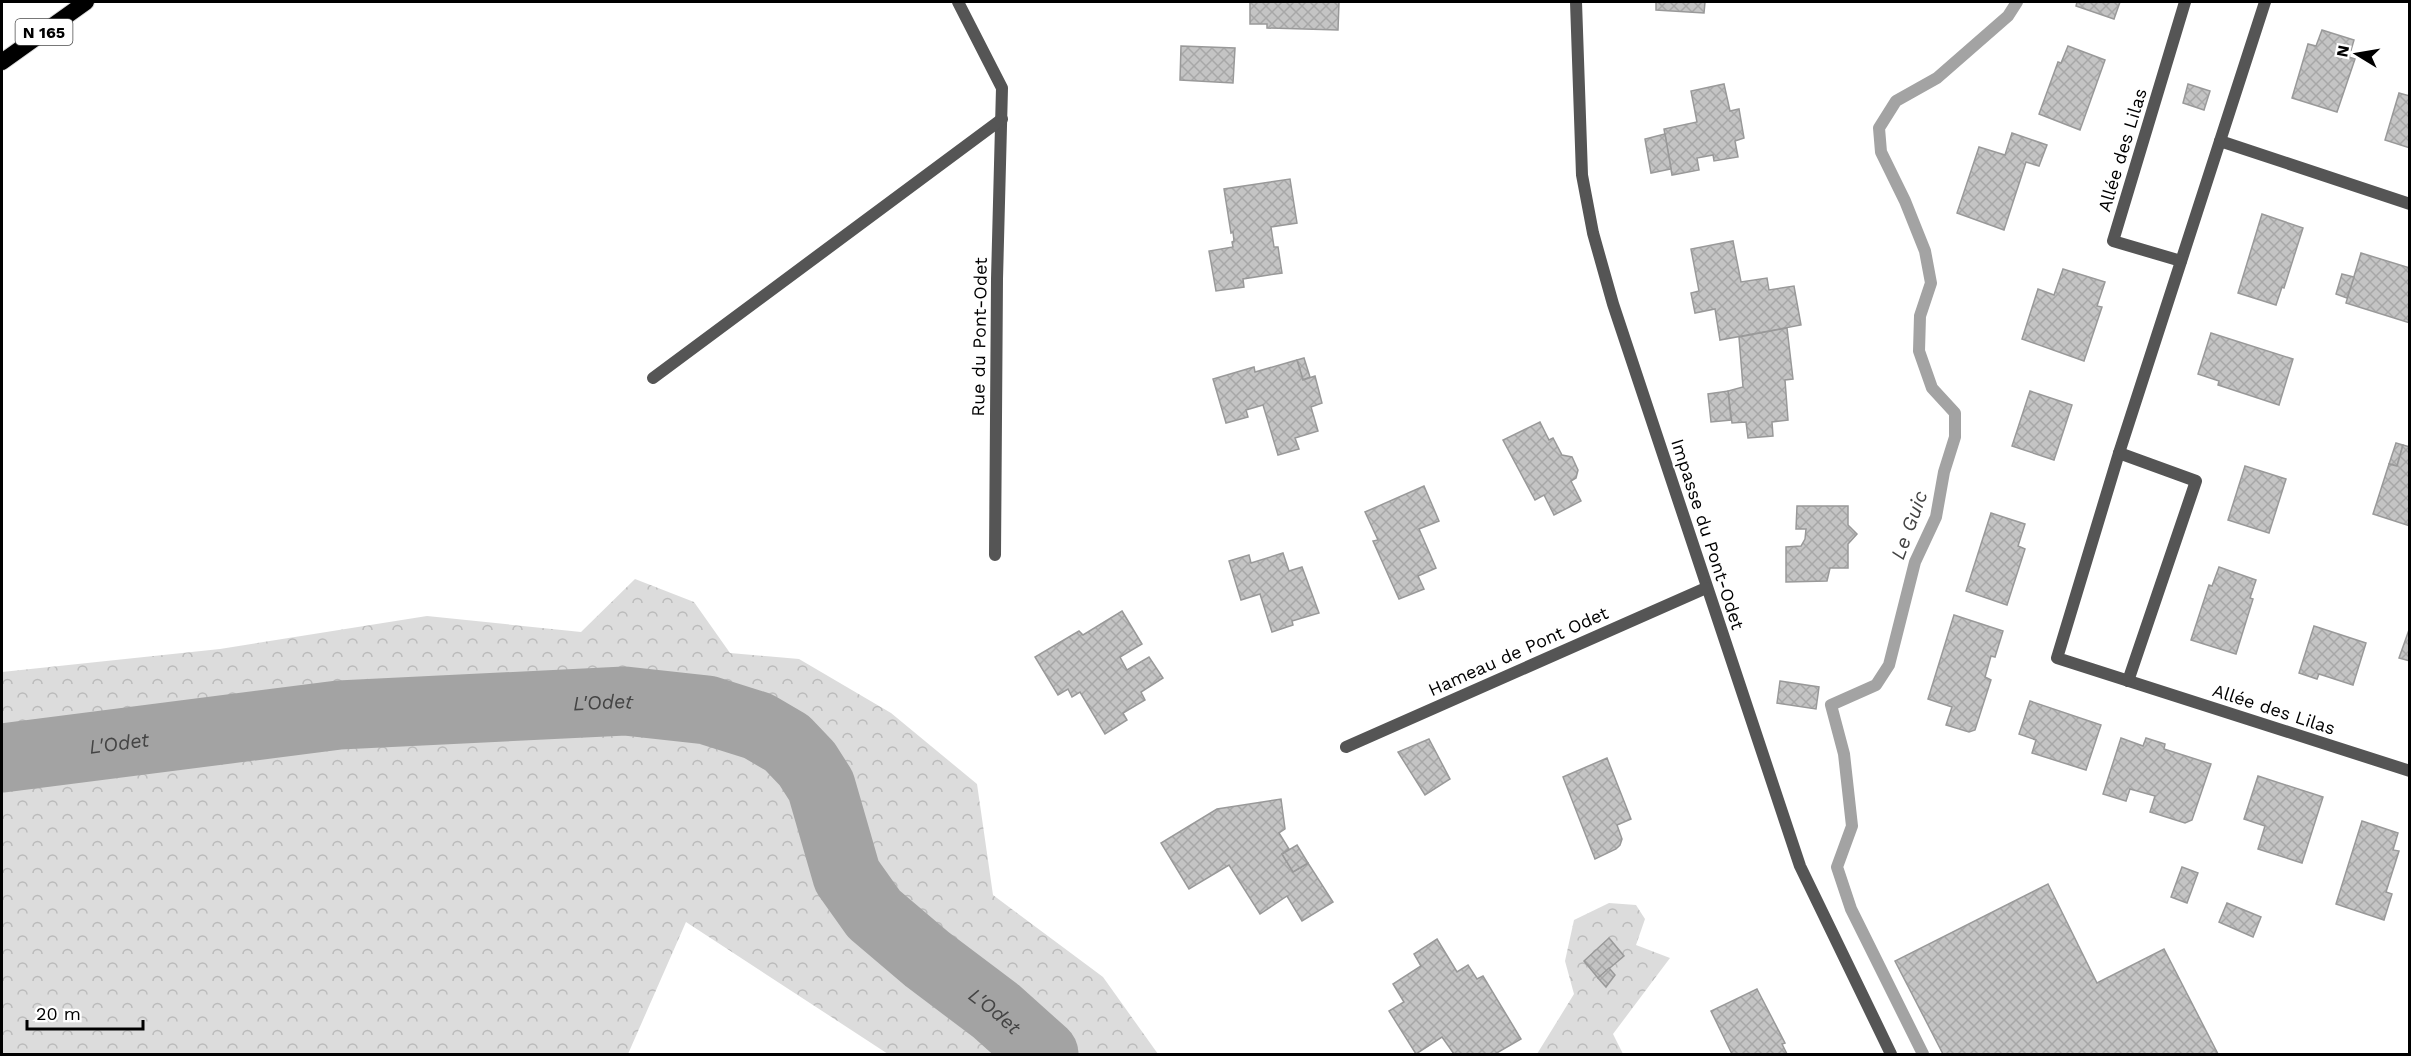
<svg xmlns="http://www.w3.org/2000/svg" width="2411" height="1056" viewBox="0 0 2411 1056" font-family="'Work Sans',sans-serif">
<defs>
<pattern id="forest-crowns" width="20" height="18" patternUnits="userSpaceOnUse" patternTransform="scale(1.5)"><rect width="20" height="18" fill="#dcdcdc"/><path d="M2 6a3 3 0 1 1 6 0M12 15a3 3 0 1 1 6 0" fill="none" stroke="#bbb"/></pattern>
<pattern id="building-cross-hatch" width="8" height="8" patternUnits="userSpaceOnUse" patternTransform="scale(1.5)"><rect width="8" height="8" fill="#c4c4c4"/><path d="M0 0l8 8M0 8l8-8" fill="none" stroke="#a7a7a7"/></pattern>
</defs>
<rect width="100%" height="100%" fill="#fff"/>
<g fill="url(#forest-crowns)">
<polygon points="635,579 694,602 730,653 799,659 891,713 977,784 993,895 1103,977 1158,1054 888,1054 686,922 628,1054 2,1054 2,672 220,649 427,616 581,632"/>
<polygon points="1609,903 1636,905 1645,919 1636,945 1670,958 1613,1034 1623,1054 1537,1054 1574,994 1565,961 1574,920"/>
</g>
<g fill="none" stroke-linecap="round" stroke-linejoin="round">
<polyline stroke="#a3a3a3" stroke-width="12" points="1923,1054 1851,909 1837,867 1852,826 1844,754 1831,705 1876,685 1889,665 1915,562 1936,517 1944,472 1955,437 1955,413 1932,388 1919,351 1920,316 1931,283 1925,251 1905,201 1881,152 1879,128 1896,101 1937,78 2008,16 2017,2"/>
<path stroke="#a3a3a3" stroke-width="69" id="s1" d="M2,758L339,715L625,701L707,710L758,726L787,743L807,764L821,786L847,876L874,914L927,959L996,1011L1044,1054"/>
</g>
<g fill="url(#building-cross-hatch)" stroke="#999" stroke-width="1.5">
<polygon points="1250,2 1339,2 1338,30 1267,28 1267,24 1250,24"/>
<polygon points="1656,2 1705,2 1704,13 1656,10"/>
<polygon points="2077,2 2120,2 2114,19 2076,6"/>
<polygon points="2322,30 2354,40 2349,57 2355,59 2337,112 2292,98 2308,44 2316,46"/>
<polygon points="1181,46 1235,48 1233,83 1180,80"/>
<polygon points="2068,46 2105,60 2080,130 2039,114 2058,62 2061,63"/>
<polygon points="1724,84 1730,111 1739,109 1744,138 1735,141 1738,157 1714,161 1713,155 1697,158 1699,170 1672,175 1664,129 1697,122 1691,91"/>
<polygon points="2188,84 2210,91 2204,110 2183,103"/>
<polygon points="2399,93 2410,96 2410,148 2385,140"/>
<polygon points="2012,133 2047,145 2039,166 2026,162 2004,230 1957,213 1979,147 2005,155"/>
<polygon points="1665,134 1671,169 1651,173 1645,139"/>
<polygon points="1290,179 1297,223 1271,227 1274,247 1278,247 1282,273 1243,279 1244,287 1216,291 1209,251 1233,247 1232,242 1234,241 1233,232 1231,233 1224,189"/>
<polygon points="2262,214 2303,228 2284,288 2282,287 2276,305 2238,293"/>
<polygon points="1733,241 1741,282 1767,278 1769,290 1794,286 1801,325 1720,340 1715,309 1695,313 1691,293 1699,291 1691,249"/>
<polygon points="2361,253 2410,268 2410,323 2346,303"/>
<polygon points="2063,269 2105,282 2097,306 2102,307 2084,361 2022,339 2038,289 2054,295"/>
<polygon points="2342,274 2354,277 2347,298 2336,294"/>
<polygon points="1787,328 1793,379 1785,380 1788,420 1772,422 1773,436 1748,438 1746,422 1732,423 1728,391 1743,387 1739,337"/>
<polygon points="2211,333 2293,359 2279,405 2218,385 2219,381 2198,374"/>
<polygon points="1304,358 1310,377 1303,380 1297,360"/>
<polygon points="1297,360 1303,380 1315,376 1322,403 1311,407 1318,431 1295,438 1299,449 1278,455 1263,405 1246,410 1248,417 1226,423 1213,379 1254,367 1255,372"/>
<polygon points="1728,391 1731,420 1711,422 1708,394"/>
<polygon points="2030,391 2072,405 2054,460 2012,446"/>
<polygon points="1540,422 1549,440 1553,438 1562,455 1572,457 1578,470 1576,478 1571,481 1581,501 1554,515 1544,495 1535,500 1503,440"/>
<polygon points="2396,443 2403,445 2397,466 2389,464"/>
<polygon points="2403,445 2410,447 2410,526 2373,514 2389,464 2397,466"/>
<polygon points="2245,466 2286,479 2269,533 2228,520"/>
<polygon points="1424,486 1439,521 1419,529 1436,568 1418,576 1424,589 1399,599 1373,541 1378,540 1365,512"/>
<polygon points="1797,506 1848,506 1848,525 1857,534 1848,544 1848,568 1830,568 1827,581 1786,582 1786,547 1801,546 1805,539 1806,529 1796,529"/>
<polygon points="1991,513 2025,524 2018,546 2025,549 2007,605 1966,591"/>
<polygon points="1283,553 1289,571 1302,567 1319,613 1292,621 1293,625 1272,632 1260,594 1241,600 1229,561 1249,555 1251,563"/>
<polygon points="2219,567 2256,580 2250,598 2253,599 2236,654 2191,640 2209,585 2212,586"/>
<polygon points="1122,611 1142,644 1120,657 1127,670 1149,657 1163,678 1141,692 1145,700 1123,713 1127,720 1105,734 1080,692 1072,697 1068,689 1058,695 1035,657 1079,631 1083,635"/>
<polygon points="1954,615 2003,631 1995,657 1991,656 1985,677 1991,680 1975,730 1969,732 1946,725 1952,707 1928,699"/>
<polygon points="2314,626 2366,643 2353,685 2319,674 2317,679 2299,673"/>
<polygon points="2410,627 2410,661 2399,658"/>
<polygon points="1780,681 1819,687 1816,709 1777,703"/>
<polygon points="2030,701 2101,725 2086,770 2032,753 2036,740 2019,734"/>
<polygon points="2121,738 2143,746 2146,738 2165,744 2164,749 2211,764 2192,820 2185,823 2150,812 2155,796 2130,789 2126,801 2103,794"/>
<polygon points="1429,739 1450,779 1425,795 1398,752"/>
<polygon points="1607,758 1631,819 1617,825 1622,839 1620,845 1616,849 1595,859 1563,777"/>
<polygon points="2258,776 2323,797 2302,863 2258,849 2265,826 2244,819"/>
<polygon points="1281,799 1285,829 1279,833 1289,849 1282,854 1293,872 1308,863 1333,902 1302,921 1287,896 1260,914 1229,865 1189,889 1161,843 1217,809"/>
<polygon points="2362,821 2398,833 2393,850 2399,851 2386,892 2392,894 2384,920 2336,904"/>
<polygon points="1297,845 1308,863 1293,872 1282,854"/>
<polygon points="2182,867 2198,873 2187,903 2171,897"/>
<polygon points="2048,884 2097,983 2164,949 2218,1054 1943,1054 1895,961"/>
<polygon points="2227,903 2261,917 2253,937 2219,922"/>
<polygon points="1609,938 1624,956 1598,978 1584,961"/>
<polygon points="1437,939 1457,972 1468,965 1477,979 1483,976 1521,1039 1495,1054 1454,1054 1442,1037 1416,1054 1389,1011 1404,1002 1393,984 1421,966 1414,954"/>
<polygon points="1609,968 1615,975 1606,987 1598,978"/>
<polygon points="1757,989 1785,1043 1782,1044 1787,1054 1732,1054 1711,1011"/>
</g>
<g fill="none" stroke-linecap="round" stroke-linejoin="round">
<g stroke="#dbdbdb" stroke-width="18">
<polyline id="trunk" points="2,62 86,2"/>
</g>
<g stroke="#555" stroke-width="12">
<polyline points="958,2 1002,88 997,279 995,555"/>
<polyline points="1576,2 1582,175 1593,233 1613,304 1800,866 1891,1054"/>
<polyline points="2265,2 2119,453 2057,658 2410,771"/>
<polyline points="2220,141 2410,204"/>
<polyline points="2181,261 2113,241 2185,2"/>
<polyline points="653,378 1002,119"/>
<polyline points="2119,453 2196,481 2128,681"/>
<polyline points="1346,747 1706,588"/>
</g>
<use href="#trunk" stroke="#000" stroke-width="16"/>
</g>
<g text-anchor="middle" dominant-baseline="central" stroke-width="4.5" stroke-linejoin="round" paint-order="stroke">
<rect fill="#fff" stroke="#4c4c4c" stroke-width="1.5" x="15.5" y="19" width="57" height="26" rx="4.5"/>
<g font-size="16" font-weight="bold" fill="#000">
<text x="44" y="32">N 165</text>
</g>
<g font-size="18" fill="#000" stroke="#fff">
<text transform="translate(2122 150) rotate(-73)">Allée des Lilas</text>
<text transform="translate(979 337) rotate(-89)">Rue du Pont-Odet</text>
<text transform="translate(1708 534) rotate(72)">Impasse du Pont-Odet</text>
<text transform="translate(1518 651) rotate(-24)">Hameau de Pont Odet</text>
<text transform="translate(2274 709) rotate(18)">Allée des Lilas</text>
</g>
<g font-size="20" font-style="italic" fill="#444" stroke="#fff">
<text transform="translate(1909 525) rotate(-70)">Le Guic</text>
<text stroke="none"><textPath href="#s1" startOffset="604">L'Odet</textPath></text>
<text stroke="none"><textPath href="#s1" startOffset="118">L'Odet</textPath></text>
<text stroke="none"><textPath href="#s1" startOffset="1146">L'Odet</textPath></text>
</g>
</g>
<rect width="2411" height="1056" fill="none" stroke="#000000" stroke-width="6"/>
<g transform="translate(2357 54) rotate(281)" stroke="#ffffff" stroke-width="4.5" paint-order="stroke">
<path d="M0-4.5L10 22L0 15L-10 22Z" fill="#000000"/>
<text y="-9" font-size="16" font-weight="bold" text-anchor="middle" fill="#000000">N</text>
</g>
<path d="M27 1020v9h116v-9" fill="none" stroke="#000000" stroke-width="3"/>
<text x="36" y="1020" font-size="18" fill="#000000" stroke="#ffffff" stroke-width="4.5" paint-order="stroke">20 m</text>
</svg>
